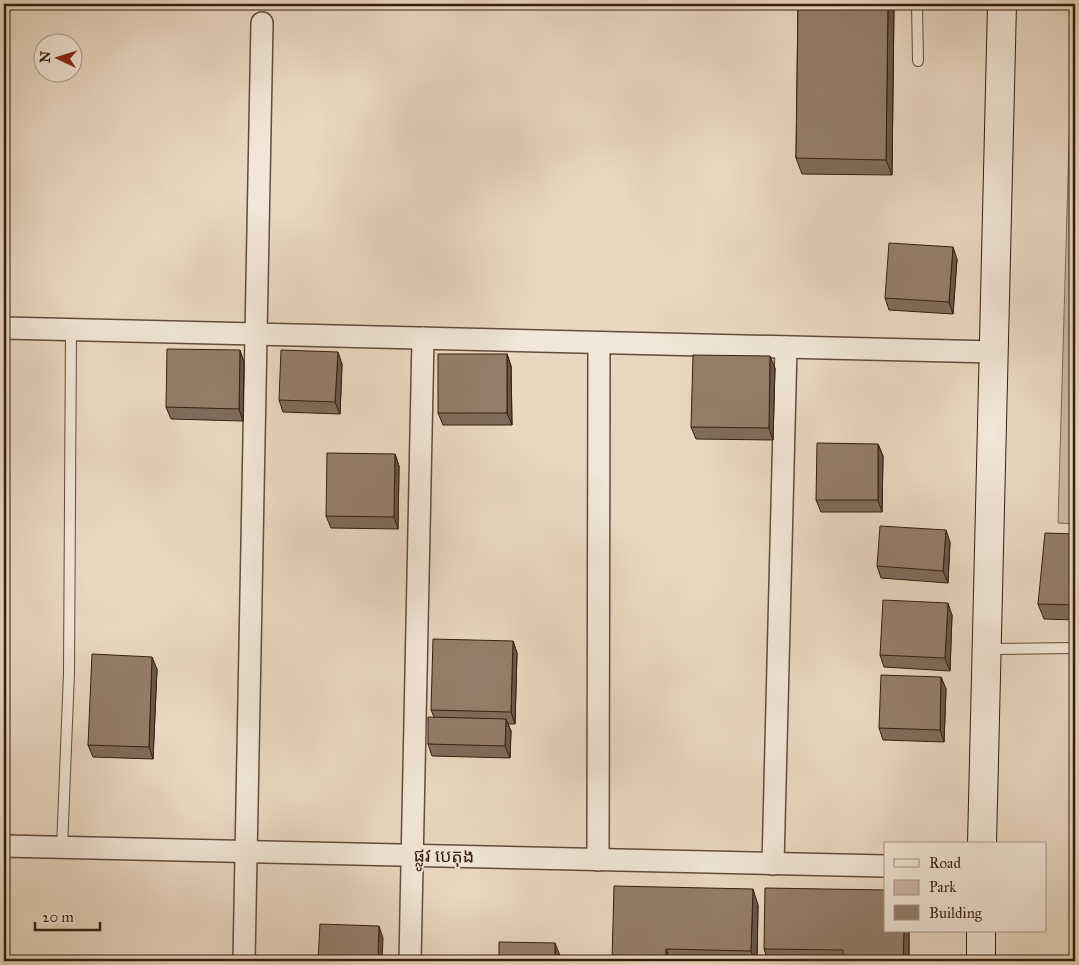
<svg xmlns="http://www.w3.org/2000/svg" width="1079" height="965" viewBox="0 0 1079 965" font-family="'IM FELL Great Primer','Noto Sans Khmer',serif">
<rect width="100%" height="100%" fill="#e9d8c1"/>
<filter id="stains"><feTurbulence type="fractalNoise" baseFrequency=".004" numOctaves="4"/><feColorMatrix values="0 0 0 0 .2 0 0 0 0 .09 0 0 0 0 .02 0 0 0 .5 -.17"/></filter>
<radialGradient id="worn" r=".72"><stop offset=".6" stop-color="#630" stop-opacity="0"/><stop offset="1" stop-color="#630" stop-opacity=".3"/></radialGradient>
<polygon fill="#cbb8a3" stroke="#816a58" points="1073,4 1075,4 1075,524 1058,523"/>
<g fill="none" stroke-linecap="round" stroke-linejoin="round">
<g stroke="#644b3b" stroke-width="12">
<g id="lane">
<polyline points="917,4 918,61"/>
<polyline points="989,649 1075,648"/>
<polyline points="62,848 69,673 71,329"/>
</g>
</g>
<g stroke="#644b3b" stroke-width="24">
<g id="street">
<polyline points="4,328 994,352"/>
<polyline points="4,846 885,866"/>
<polyline points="598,860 599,343"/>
<polyline points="773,864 786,347"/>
<polyline points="244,961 262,23"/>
<polyline points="410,961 423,338"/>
</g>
</g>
<g stroke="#371c0e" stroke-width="30">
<g id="secondary">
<polyline points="982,844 1002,4"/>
<polyline points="981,961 981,931"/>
</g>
</g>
<use href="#lane" stroke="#f1e6d7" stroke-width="10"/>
<use href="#street" stroke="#f1e6d7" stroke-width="21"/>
<use href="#secondary" stroke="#f1e6d7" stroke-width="28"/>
</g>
<g fill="#7f6c5c" stroke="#371c0e">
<polygon points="798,4 894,4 892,175 802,174 796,158"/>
<polygon points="957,259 953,314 889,310 885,298"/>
<polygon points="507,354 511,366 512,425 443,425 438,413"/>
<polygon points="244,362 243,421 171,419 166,407"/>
<polygon points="342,364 340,414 283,412 279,400"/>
<polygon points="775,368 773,440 696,439 691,427"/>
<polygon points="878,444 883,456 882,512 821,512 816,500"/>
<polygon points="395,454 399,466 398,529 331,528 326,516"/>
<polygon points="1075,534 1075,620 1044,619 1038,604"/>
<polygon points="950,542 948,583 881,578 877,566"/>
<polygon points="952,615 950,671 884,667 880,655"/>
<polygon points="513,641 517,653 515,724 508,724 511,731 510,758 432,756 428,744 434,717 431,710"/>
<polygon points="157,669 153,759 93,757 88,745"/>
<polygon points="941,677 946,689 944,742 883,740 879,728"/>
<polygon points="758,905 757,961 612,961"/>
<polygon points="909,931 909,961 768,961 764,949"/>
</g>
<g fill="#68584b" stroke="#371c0e">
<polygon points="888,4 894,4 892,175 886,160"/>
<polygon points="953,247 957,259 953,314 949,302"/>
<polygon points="240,350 244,362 243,421 239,409"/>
<polygon points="338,352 342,364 340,414 335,402"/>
<polygon points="507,354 511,366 512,425 507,413"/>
<polygon points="770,356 775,368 773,440 769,428"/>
<polygon points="878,444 883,456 882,512 878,500"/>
<polygon points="395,454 399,466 398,529 394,517"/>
<polygon points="946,530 950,542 948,583 943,571"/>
<polygon points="948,603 952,615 950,671 945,658"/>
<polygon points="513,641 517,653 515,724 511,712"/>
<polygon points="152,657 157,669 153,759 149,747"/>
<polygon points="941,677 946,689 944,742 940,730"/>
<polygon points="506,719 511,731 510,758 505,746"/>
<polygon points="753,889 758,905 757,961 755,961 751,951"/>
<polygon points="379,926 383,938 382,961 378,961"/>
<polygon points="904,931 909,931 909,961 903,961"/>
<polygon points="555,943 561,958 561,961 555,961"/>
<polygon points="666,949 671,961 666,961"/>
</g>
<g fill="#947e6b" stroke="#371c0e">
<polygon points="798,4 888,4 886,160 796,158"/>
<polygon points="889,243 953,247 949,302 885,298"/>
<polygon points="167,349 240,350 239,409 166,407"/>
<polygon points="281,350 338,352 335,402 279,400"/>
<rect x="438" y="354" width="69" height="59"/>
<polygon points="693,355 770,356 769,428 691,427"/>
<polygon points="817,443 878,444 878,500 816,500"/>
<polygon points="327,453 395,454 394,517 326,516"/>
<polygon points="880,526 946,530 943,571 877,566"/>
<polygon points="1045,533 1075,534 1075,605 1038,604"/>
<polygon points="883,600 948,603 945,658 880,655"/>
<polygon points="433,639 513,641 511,712 431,710"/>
<polygon points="92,654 152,657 149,747 88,745"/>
<polygon points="881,675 941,677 940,730 879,728"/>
<polygon points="428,717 506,719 505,746 428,744"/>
<polygon points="614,886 753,889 751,951 666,949 666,961 612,961"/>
<polygon points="765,888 885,890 885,931 904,931 903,961 843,961 843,950 764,949"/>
<polygon points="320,924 379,926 378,961 318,961"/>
<polygon points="499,942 555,943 555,961 499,961"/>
<polygon points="677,958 757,960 757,961 677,961"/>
</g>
<g text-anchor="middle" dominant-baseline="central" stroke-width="4" stroke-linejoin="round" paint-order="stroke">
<g font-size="18" fill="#371c0e" stroke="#f1e6d7">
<text transform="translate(444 856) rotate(1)">ផ្លូវ បេតុង</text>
</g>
</g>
<rect width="1079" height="965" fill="none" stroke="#e9d8c1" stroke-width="20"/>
<rect x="5" y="5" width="1069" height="955" fill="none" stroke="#371c0e" stroke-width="2.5"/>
<rect x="10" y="10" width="1059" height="945" fill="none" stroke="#371c0e"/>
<rect x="884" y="842" width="162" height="90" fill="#f1e6d7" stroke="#a79587"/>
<rect x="894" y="859" width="25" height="8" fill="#f1e6d7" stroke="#a79587"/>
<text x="929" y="868" font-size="15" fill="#371c0e">Road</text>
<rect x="894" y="880" width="25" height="15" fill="#cbb8a3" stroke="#a79587"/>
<text x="929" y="892" font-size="15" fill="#371c0e">Park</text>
<rect x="894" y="905" width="25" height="15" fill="#947e6b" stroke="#a79587"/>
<text x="929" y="918" font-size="15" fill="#371c0e">Building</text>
<g transform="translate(58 58) rotate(274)"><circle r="24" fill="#f1e6d7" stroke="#a79587"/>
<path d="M0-4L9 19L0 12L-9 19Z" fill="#8f2418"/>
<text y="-8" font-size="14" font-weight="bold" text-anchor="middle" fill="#371c0e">N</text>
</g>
<path d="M35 922v8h65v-8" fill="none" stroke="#371c0e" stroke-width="2.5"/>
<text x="42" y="922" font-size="15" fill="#371c0e" stroke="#f1e6d7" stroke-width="4" paint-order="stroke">20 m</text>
<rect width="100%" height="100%" filter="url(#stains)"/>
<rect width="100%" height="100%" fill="url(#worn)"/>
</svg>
